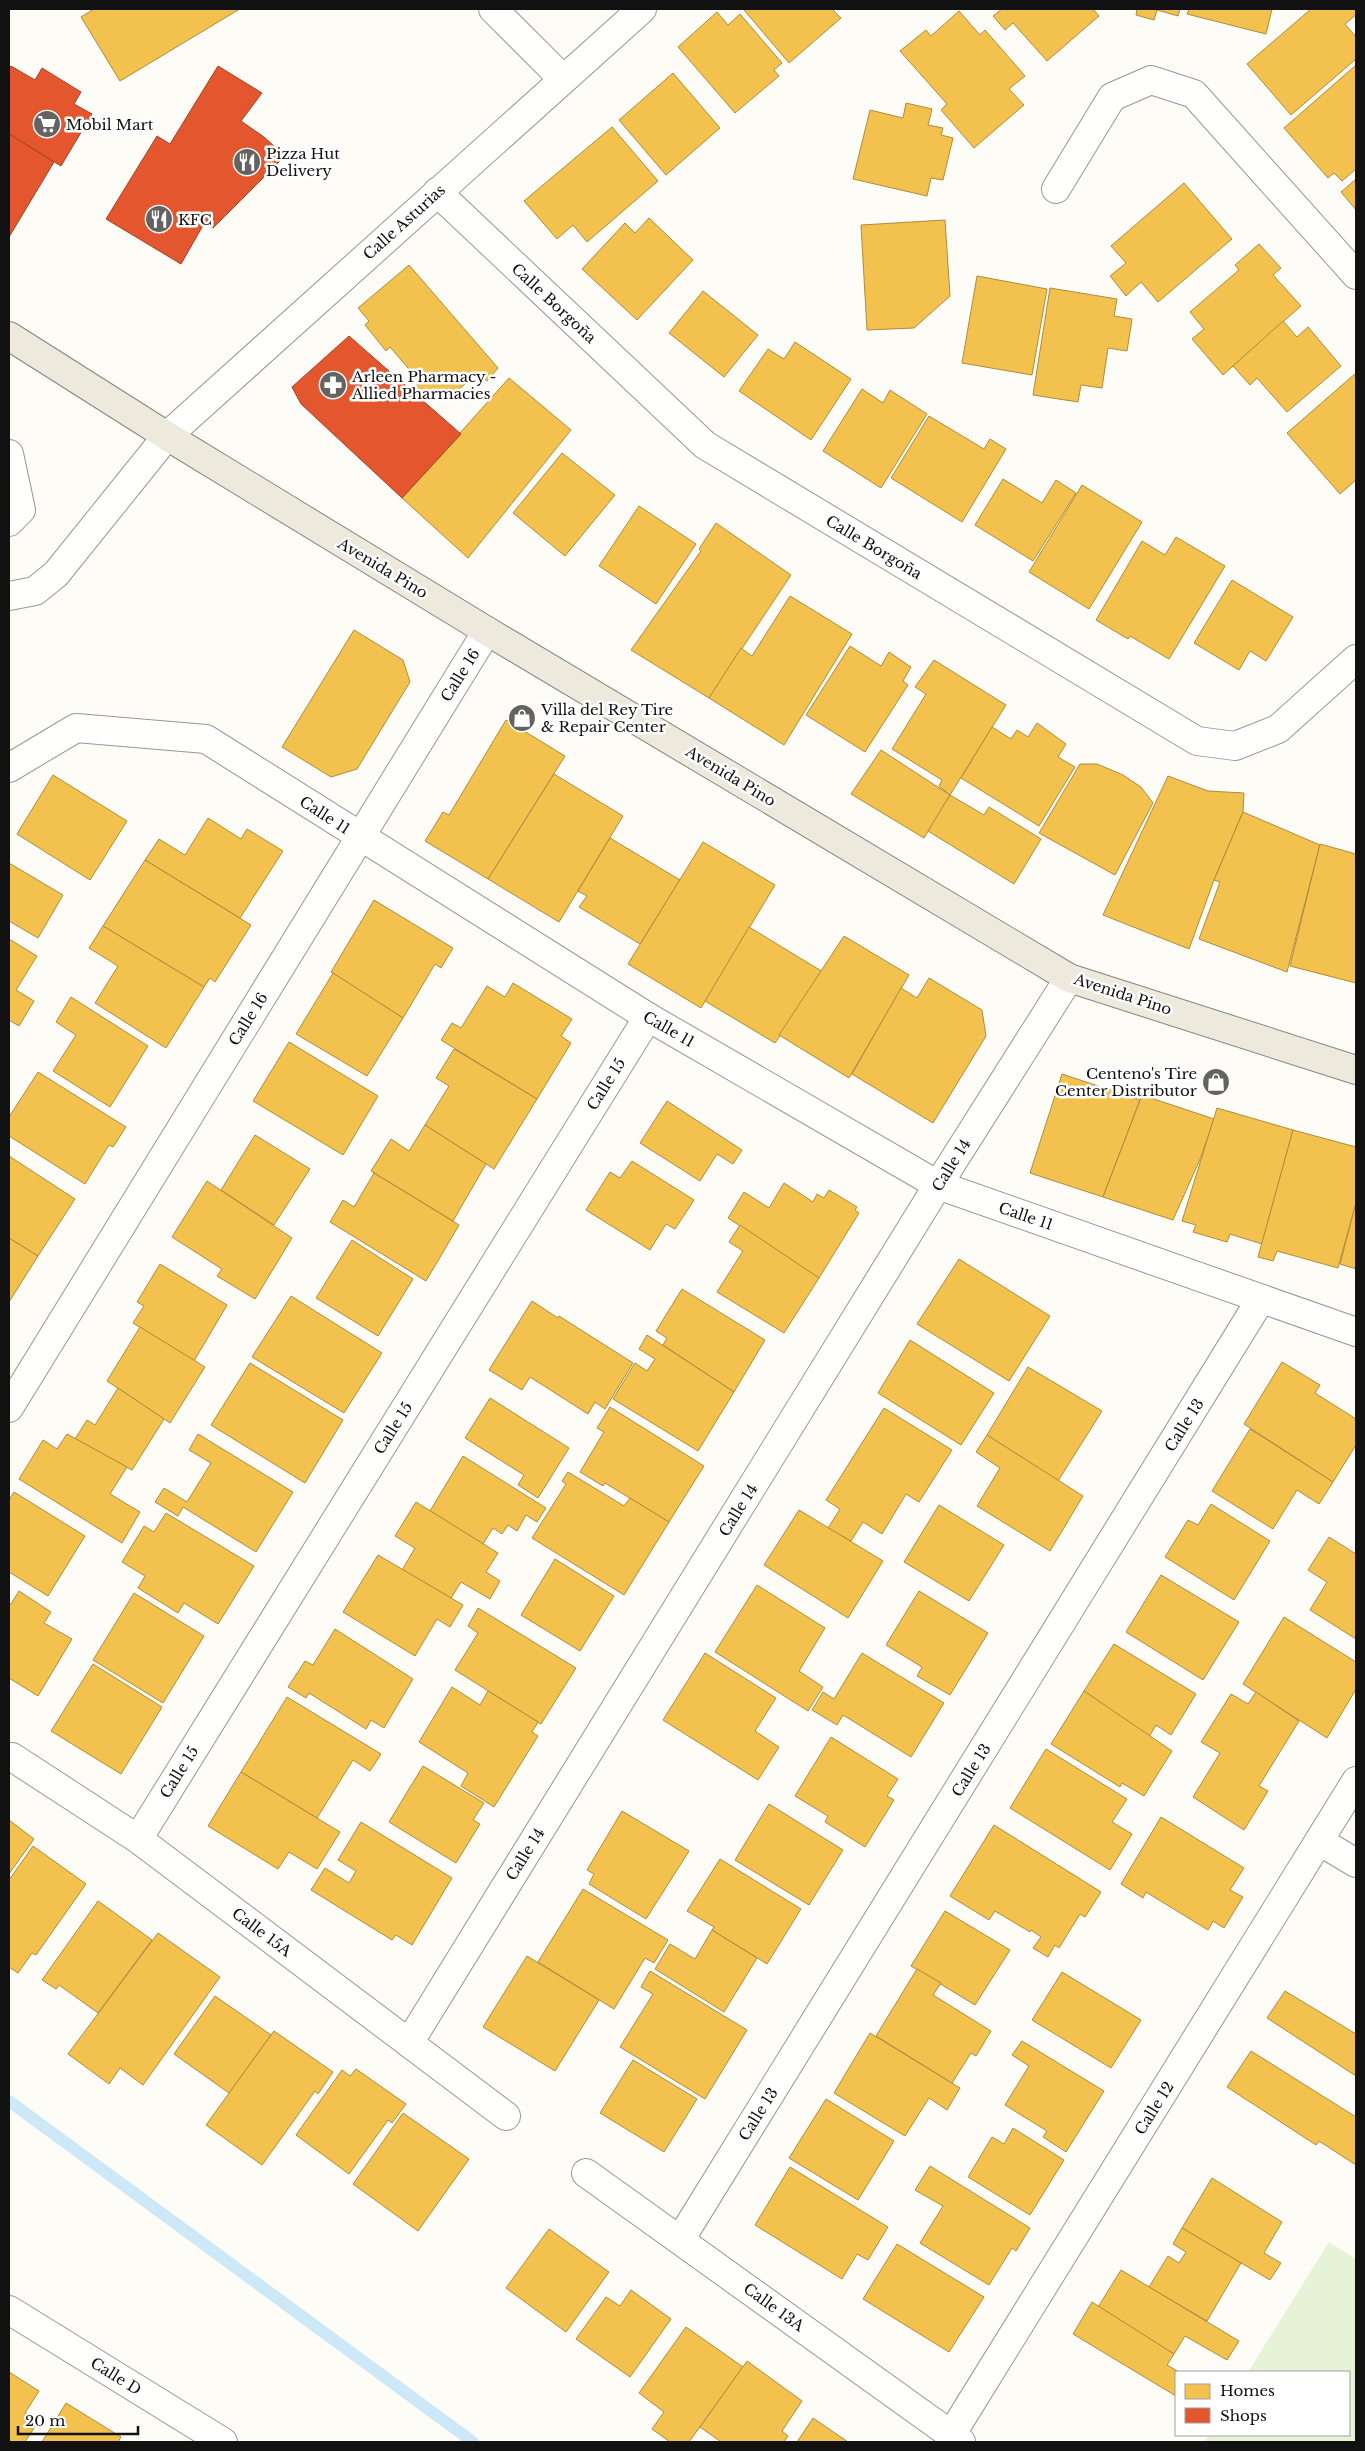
<svg xmlns="http://www.w3.org/2000/svg" width="1365" height="2451" viewBox="0 0 1365 2451" font-family="'Libre Baskerville',serif">
<rect width="100%" height="100%" fill="#fdfcf7"/>
<polygon fill="#e7f3d7" points="1329,2242 1356,2259 1356,2442 1205,2442 1209,2435 1349,2435 1349,2372 1248,2372"/>
<g fill="#f2c14e" stroke="#ae8c3c">
<polygon points="94,9 237,9 238,10 120,81 81,17"/>
<polygon points="745,9 832,9 841,18 789,63 744,10"/>
<polygon points="1002,9 1093,9 1099,16 1047,61 1013,23 1005,30 993,16"/>
<polygon points="1137,9 1180,9 1178,16 1157,10 1154,20 1136,15"/>
<polygon points="1189,9 1272,9 1266,34 1187,14"/>
<polygon points="1311,9 1356,9 1356,15 1345,24 1356,37 1356,59 1291,115 1247,64"/>
<polygon points="959,11 980,35 985,30 1025,76 1009,89 1024,105 974,148 941,110 947,104 900,51 926,30 931,36"/>
<polygon points="717,12 728,25 740,14 782,63 774,70 779,76 735,113 678,47"/>
<polygon points="1356,65 1356,169 1342,181 1334,173 1328,178 1284,128"/>
<polygon points="673,73 720,128 666,175 619,120"/>
<polygon points="906,103 932,109 928,125 943,128 941,135 953,138 943,180 931,178 927,196 853,179 870,110 903,118"/>
<polygon points="612,127 658,181 587,242 573,225 557,239 524,201"/>
<polygon points="1356,179 1356,210 1341,192"/>
<polygon points="1184,183 1232,239 1158,302 1141,282 1126,296 1110,276 1126,263 1111,246"/>
<polygon points="649,218 693,260 637,320 582,269 625,223 635,233"/>
<polygon points="945,220 950,296 914,328 867,330 861,225"/>
<polygon points="1259,244 1281,268 1273,275 1301,306 1223,375 1192,339 1204,329 1190,312 1239,270 1235,265"/>
<polygon points="409,265 498,368 487,381 479,372 458,390 438,393 433,389 422,401 410,391 420,382 390,347 386,351 365,325 369,321 358,308"/>
<polygon points="977,276 1047,289 1032,375 962,363"/>
<polygon points="1050,288 1117,299 1114,316 1132,319 1127,351 1108,348 1102,388 1081,385 1078,402 1033,395"/>
<polygon points="703,291 758,335 724,377 669,333"/>
<polygon points="1283,321 1297,337 1308,327 1341,366 1287,412 1257,378 1250,385 1233,366"/>
<polygon points="795,342 851,379 811,440 739,391 768,349 784,359"/>
<polygon points="1356,373 1356,480 1340,494 1287,433"/>
<polygon points="509,378 571,430 468,558 402,498"/>
<polygon points="862,389 883,403 890,390 927,414 881,488 823,451"/>
<polygon points="929,416 984,449 990,439 1006,449 962,522 891,478"/>
<polygon points="562,453 615,495 565,556 513,513"/>
<polygon points="1003,479 1042,503 1056,480 1076,493 1033,561 975,525"/>
<polygon points="1082,485 1142,522 1089,609 1029,572"/>
<polygon points="639,506 696,544 656,604 599,566"/>
<polygon points="716,523 791,575 709,698 631,650 701,551 699,549"/>
<polygon points="1176,537 1225,566 1169,659 1130,636 1128,639 1096,620 1142,541 1165,555"/>
<polygon points="1232,580 1293,617 1266,661 1250,651 1239,670 1194,643"/>
<polygon points="790,596 852,634 784,745 709,698 741,648 752,656"/>
<polygon points="354,630 403,660 410,682 357,769 331,777 282,747"/>
<polygon points="850,646 881,666 889,652 911,667 903,681 908,685 865,752 806,715"/>
<polygon points="934,660 1006,705 950,795 939,786 942,780 892,749 926,694 915,687"/>
<polygon points="506,720 565,756 488,879 425,841 443,812 449,815"/>
<polygon points="1037,723 1066,744 1058,757 1075,767 1039,826 961,778 992,727 1011,739 1017,730 1028,737"/>
<polygon points="881,750 950,795 924,838 851,794"/>
<polygon points="1080,764 1097,764 1123,775 1141,787 1153,803 1115,875 1039,833"/>
<polygon points="554,774 623,816 559,922 488,879"/>
<polygon points="53,775 127,821 90,880 17,834"/>
<polygon points="1168,776 1208,791 1244,793 1243,812 1214,880 1189,949 1103,915"/>
<polygon points="950,795 984,815 989,807 1041,839 1014,884 928,831"/>
<polygon points="1243,812 1320,845 1287,972 1199,939 1220,882 1214,880"/>
<polygon points="208,818 241,839 247,829 283,851 240,918 145,860 159,839 185,855"/>
<polygon points="610,838 680,880 640,944 579,907 587,896 578,891"/>
<polygon points="703,842 775,885 701,1008 628,964"/>
<polygon points="1320,844 1356,854 1356,983 1290,966"/>
<polygon points="145,860 251,925 215,982 210,978 204,987 103,926"/>
<polygon points="9,863 63,895 38,938 9,921"/>
<polygon points="374,900 453,948 441,968 435,964 403,1018 331,972"/>
<polygon points="103,926 204,987 166,1048 95,1003 118,966 89,948"/>
<polygon points="749,927 823,972 775,1043 705,1001"/>
<polygon points="844,936 909,975 849,1078 779,1035"/>
<polygon points="9,939 37,956 16,990 34,1001 19,1026 9,1020"/>
<polygon points="333,973 403,1018 367,1076 296,1034"/>
<polygon points="929,978 982,1010 986,1036 933,1123 852,1074 901,988 917,998"/>
<polygon points="513,983 572,1019 561,1036 571,1043 537,1099 441,1040 452,1023 461,1028 487,986 505,997"/>
<polygon points="71,997 148,1046 110,1107 53,1071 76,1035 56,1022"/>
<polygon points="289,1042 378,1096 343,1155 253,1101"/>
<polygon points="454,1049 537,1099 494,1169 425,1125 449,1086 436,1078"/>
<polygon points="38,1072 126,1127 113,1147 109,1145 85,1184 9,1136 9,1117"/>
<polygon points="1062,1074 1140,1100 1103,1197 1030,1173"/>
<polygon points="1142,1095 1214,1119 1201,1157 1173,1220 1103,1197"/>
<polygon points="667,1101 742,1150 733,1164 717,1154 700,1181 640,1143"/>
<polygon points="1217,1108 1293,1130 1262,1244 1230,1234 1227,1242 1193,1232 1196,1225 1182,1221"/>
<polygon points="425,1125 486,1164 453,1221 371,1171 391,1139 409,1151"/>
<polygon points="1293,1130 1356,1147 1356,1203 1338,1268 1277,1251 1273,1261 1258,1257"/>
<polygon points="255,1135 310,1169 274,1225 221,1190"/>
<polygon points="9,1156 75,1199 38,1256 9,1238"/>
<polygon points="632,1161 694,1200 675,1229 666,1224 650,1250 586,1210 610,1172 620,1178"/>
<polygon points="374,1173 459,1225 426,1281 330,1222 343,1200 354,1207"/>
<polygon points="207,1181 292,1238 255,1299 217,1276 222,1269 172,1237"/>
<polygon points="784,1183 813,1202 817,1194 824,1198 829,1190 857,1207 855,1210 859,1213 819,1278 728,1218 744,1192 769,1208"/>
<polygon points="1356,1203 1356,1269 1340,1264"/>
<polygon points="740,1225 819,1278 784,1333 717,1292 743,1251 729,1242"/>
<polygon points="9,1238 38,1256 9,1302"/>
<polygon points="352,1240 413,1279 378,1336 316,1298"/>
<polygon points="959,1259 1050,1316 1009,1381 917,1324"/>
<polygon points="160,1264 227,1305 194,1361 133,1323 144,1306 137,1302"/>
<polygon points="682,1289 765,1340 734,1392 663,1345 667,1338 656,1331"/>
<polygon points="291,1296 382,1353 344,1413 252,1357"/>
<polygon points="532,1301 558,1318 559,1316 633,1363 605,1409 595,1402 588,1414 530,1377 522,1390 489,1370"/>
<polygon points="140,1327 205,1367 170,1423 107,1381"/>
<polygon points="647,1335 734,1392 698,1451 613,1399 635,1363 647,1371 655,1359 639,1349"/>
<polygon points="910,1340 994,1393 961,1445 878,1393"/>
<polygon points="1282,1362 1320,1385 1315,1393 1356,1419 1356,1445 1333,1482 1244,1424"/>
<polygon points="250,1363 343,1420 305,1483 211,1425"/>
<polygon points="1028,1367 1102,1411 1058,1481 987,1435"/>
<polygon points="118,1388 164,1419 132,1470 75,1439 87,1420 95,1425"/>
<polygon points="490,1398 569,1448 538,1498 518,1485 524,1475 465,1438"/>
<polygon points="610,1407 704,1466 669,1522 605,1483 603,1486 580,1472 604,1432 597,1428"/>
<polygon points="884,1408 952,1450 919,1502 906,1494 882,1534 863,1522 851,1541 828,1528 840,1509 826,1500"/>
<polygon points="1250,1429 1333,1482 1319,1504 1297,1490 1273,1529 1212,1491"/>
<polygon points="67,1434 127,1467 110,1494 140,1512 122,1543 19,1479 43,1440 57,1449"/>
<polygon points="198,1434 293,1492 256,1552 183,1507 178,1516 155,1502 164,1488 187,1502 211,1463 189,1450"/>
<polygon points="987,1435 1083,1496 1050,1551 977,1506 1000,1468 976,1452"/>
<polygon points="463,1456 546,1508 537,1522 526,1515 517,1531 508,1525 502,1534 493,1528 483,1544 430,1511"/>
<polygon points="568,1472 624,1506 630,1498 669,1522 624,1595 532,1538 566,1484 562,1481"/>
<polygon points="14,1492 85,1536 48,1596 9,1572 9,1500"/>
<polygon points="416,1502 498,1553 486,1572 500,1581 490,1599 461,1582 451,1598 402,1570 415,1548 395,1536"/>
<polygon points="1211,1504 1270,1541 1234,1600 1165,1557 1188,1520 1198,1525"/>
<polygon points="939,1505 1004,1545 969,1601 904,1562"/>
<polygon points="799,1510 883,1561 848,1618 764,1565"/>
<polygon points="166,1513 254,1566 218,1624 184,1603 178,1613 138,1588 145,1576 122,1562 144,1526 154,1532"/>
<polygon points="1329,1537 1356,1554 1356,1639 1310,1610 1327,1582 1308,1570"/>
<polygon points="378,1555 463,1605 450,1627 437,1619 415,1656 343,1612"/>
<polygon points="555,1559 614,1596 580,1651 521,1615"/>
<polygon points="1161,1575 1239,1622 1203,1680 1126,1632"/>
<polygon points="757,1585 825,1628 799,1671 823,1687 808,1711 715,1652"/>
<polygon points="19,1591 51,1612 44,1623 72,1639 38,1696 9,1678 9,1603 11,1604"/>
<polygon points="919,1591 988,1633 950,1695 917,1676 922,1667 886,1645"/>
<polygon points="134,1593 204,1636 163,1703 93,1660"/>
<polygon points="478,1608 576,1668 541,1724 455,1670 478,1633 468,1626"/>
<polygon points="1284,1617 1356,1662 1356,1689 1327,1738 1243,1684"/>
<polygon points="335,1629 413,1679 384,1728 371,1720 366,1729 309,1693 306,1698 288,1687 305,1661 313,1665"/>
<polygon points="1114,1644 1196,1694 1171,1735 1156,1725 1149,1737 1084,1691"/>
<polygon points="705,1653 776,1698 755,1731 779,1747 758,1780 663,1720"/>
<polygon points="862,1653 944,1703 911,1757 843,1715 837,1725 812,1710 823,1692 834,1699"/>
<polygon points="93,1664 162,1707 121,1774 51,1731"/>
<polygon points="452,1687 480,1705 488,1691 538,1722 532,1732 538,1736 494,1807 461,1786 468,1773 419,1742"/>
<polygon points="1084,1691 1172,1751 1144,1796 1122,1783 1120,1787 1051,1744"/>
<polygon points="1256,1692 1299,1721 1259,1786 1268,1791 1244,1830 1193,1797 1220,1753 1201,1742 1231,1694 1248,1704"/>
<polygon points="287,1697 381,1754 370,1771 353,1760 317,1818 241,1772"/>
<polygon points="831,1737 898,1779 887,1796 894,1800 865,1847 825,1822 828,1816 795,1796"/>
<polygon points="1046,1749 1127,1799 1112,1822 1132,1834 1110,1870 1010,1808"/>
<polygon points="423,1766 484,1803 473,1820 480,1824 456,1863 389,1822"/>
<polygon points="241,1772 340,1832 317,1869 289,1852 278,1869 208,1826"/>
<polygon points="769,1804 843,1850 809,1905 735,1860"/>
<polygon points="622,1811 689,1851 646,1919 589,1884 594,1874 587,1870"/>
<polygon points="1161,1817 1244,1868 1230,1890 1243,1897 1224,1928 1213,1921 1208,1930 1146,1892 1143,1898 1121,1884"/>
<polygon points="9,1820 34,1839 9,1874"/>
<polygon points="361,1822 452,1878 412,1945 396,1935 392,1940 311,1890 325,1868 349,1883 356,1871 338,1860"/>
<polygon points="994,1825 1101,1892 1085,1917 1080,1914 1059,1948 1055,1945 1048,1957 1033,1948 1041,1937 1031,1930 1030,1932 995,1911 989,1920 950,1896"/>
<polygon points="33,1846 86,1884 36,1955 32,1953 18,1973 9,1967 9,1880"/>
<polygon points="720,1859 801,1909 767,1964 712,1930 714,1927 687,1911"/>
<polygon points="583,1889 668,1940 654,1963 645,1958 614,2009 538,1962"/>
<polygon points="98,1901 152,1940 98,2013 59,1985 56,1989 42,1980"/>
<polygon points="945,1911 1010,1950 975,2005 911,1966"/>
<polygon points="712,1930 757,1958 724,2012 655,1969 670,1944 695,1959"/>
<polygon points="158,1933 220,1977 143,2085 120,2068 109,2084 68,2054"/>
<polygon points="527,1956 599,2000 555,2071 483,2027"/>
<polygon points="917,1969 941,1983 933,1995 991,2031 976,2056 971,2053 952,2083 876,2036"/>
<polygon points="650,1971 747,2030 705,2099 620,2047 653,1994 641,1987"/>
<polygon points="1062,1972 1141,2020 1111,2068 1032,2020"/>
<polygon points="1285,1991 1356,2034 1356,2076 1267,2018"/>
<polygon points="215,1996 271,2035 229,2093 174,2054"/>
<polygon points="274,2031 333,2072 318,2094 315,2091 262,2165 206,2125"/>
<polygon points="870,2033 960,2088 947,2110 929,2098 905,2136 834,2093"/>
<polygon points="1022,2041 1104,2091 1066,2152 1043,2137 1047,2131 1005,2105 1029,2066 1012,2055"/>
<polygon points="1251,2051 1356,2117 1356,2165 1319,2141 1316,2145 1227,2087"/>
<polygon points="633,2060 697,2099 664,2152 600,2113"/>
<polygon points="356,2069 406,2104 392,2123 388,2120 349,2174 296,2135 342,2070 350,2076"/>
<polygon points="826,2099 894,2141 858,2200 789,2158"/>
<polygon points="403,2113 469,2159 418,2231 353,2184"/>
<polygon points="1013,2128 1064,2160 1030,2215 968,2177 992,2137 1004,2144"/>
<polygon points="930,2166 1030,2228 1016,2251 1012,2248 989,2285 920,2243 943,2206 915,2190"/>
<polygon points="790,2167 888,2227 868,2260 857,2254 842,2279 755,2225"/>
<polygon points="1212,2178 1282,2222 1264,2253 1281,2263 1270,2280 1182,2228"/>
<polygon points="1182,2228 1241,2263 1207,2321 1149,2287 1168,2256 1179,2263 1186,2252 1173,2244"/>
<polygon points="549,2229 609,2272 566,2332 506,2288"/>
<polygon points="897,2244 984,2297 949,2352 863,2299"/>
<polygon points="1121,2270 1239,2341 1227,2360 1185,2336 1174,2354 1098,2307"/>
<polygon points="631,2290 671,2319 630,2377 576,2339 606,2297 620,2306"/>
<polygon points="1092,2302 1174,2354 1167,2365 1179,2372 1176,2372 1176,2396 1073,2334"/>
<polygon points="686,2327 743,2367 689,2442 670,2442 652,2429 664,2412 639,2393"/>
<polygon points="747,2361 802,2401 782,2431 788,2436 784,2442 721,2442 700,2427"/>
<polygon points="9,2372 39,2391 25,2413 38,2422 25,2442 9,2442"/>
<polygon points="66,2403 121,2437 118,2442 42,2442"/>
<polygon points="813,2418 848,2442 797,2442"/>
</g>
<g fill="#e4572e" stroke="#a54225">
<polygon points="11,66 35,80 42,68 81,92 74,104 92,114 61,166 9,134 9,70"/>
<polygon points="218,66 262,93 241,121 264,137 285,156 213,228 205,222 181,264 106,219 157,136 170,144"/>
<polygon points="9,134 54,162 9,237"/>
<polygon points="349,336 461,434 402,498 301,404 292,387"/>
</g>
<g fill="none" stroke-linecap="round" stroke-linejoin="round">
<polyline stroke="#cde8f7" stroke-width="12" points="9,2101 473,2442"/>
<g stroke="#979795" stroke-width="30">
<g id="minor">
<polyline points="493,9 563,79"/>
<polyline points="1056,189 1112,97 1151,80 1194,94 1356,275"/>
<polyline points="437,192 705,445 1197,741 1235,746 1278,729 1356,659"/>
<polyline points="9,454 21,510 9,522"/>
<polyline points="9,596 35,591 56,574 167,436 642,9"/>
<polyline points="9,768 76,728 206,739 648,1017 938,1185 1356,1332"/>
<polyline points="9,1408 487,631"/>
<polyline points="12,1757 138,1839 506,2116"/>
<polyline points="138,1839 648,1017"/>
<polyline points="1319,1841 1356,1863"/>
<polyline points="409,2043 938,1185 1069,978"/>
<polyline points="586,2173 961,2442"/>
<polyline points="680,2240 1261,1299"/>
<polyline points="9,2310 223,2442"/>
<polyline points="951,2435 1356,1781"/>
</g>
</g>
<g stroke="#858482" stroke-width="30">
<polyline id="major" points="9,336 167,436 487,631 1069,978 1356,1070"/>
</g>
<use href="#minor" stroke="#fffffe" stroke-width="28"/>
<use href="#major" stroke="#ede9dc" stroke-width="28"/>
</g>
<defs>
<g id="supermarket-disc" transform="scale(1.4375)"><circle r="9.5" fill="#646362" stroke="#fff"/><path d="M-6-5.5h2.5l.6 2H6L4.5 2H-2.5L-4.4-4H-6ZM-1.5 3.2a1.3 1.3 0 1 0 .1 0ZM3 3.2a1.3 1.3 0 1 0 .1 0Z" fill="#fff"/></g>
<g id="restaurant-disc" transform="scale(1.4375)"><circle r="9.5" fill="#646362" stroke="#fff"/><path d="M-5-6h1v4h1v-4h1v4h1v-4h1v5L-1.5 .5V6h-2V.5L-5-1ZM5-6V6H3V1.5H1.5Q1.5-4 5-6Z" fill="#fff"/></g>
<g id="pharmacy-disc" transform="scale(1.4375)"><circle r="9.5" fill="#646362" stroke="#fff"/><path d="M-2-6h4v4h4v4h-4v4h-4v-4h-4v-4h4Z" fill="#fff"/></g>
<g id="shop-disc" transform="scale(1.4375)"><circle r="9.5" fill="#646362" stroke="#fff"/><path d="M-5-2.5h2.3a2.7 3.5 0 0 1 5.4 0H5L5.5 6h-11ZM-1.5-2.5h3a1.5 2.3 0 0 0-3 0Z" fill="#fff"/></g>
</defs>
<g fill-rule="evenodd">
<use href="#supermarket-disc" x="47" y="124"/>
<use href="#restaurant-disc" x="247" y="162"/>
<use href="#restaurant-disc" x="159" y="219"/>
<use href="#pharmacy-disc" x="333" y="385"/>
<use href="#shop-disc" x="522" y="718"/>
<use href="#shop-disc" x="1216" y="1082"/>
</g>
<g text-anchor="middle" dominant-baseline="central" stroke-width="5" stroke-linejoin="round" paint-order="stroke">
<g font-size="15" fill="#111" stroke="#fff" text-anchor="start">
<text x="66" y="124">Mobil Mart</text>
<text x="266" y="153">Pizza Hut<tspan x="266" dy="17">Delivery</tspan></text>
<text x="178" y="219">KFC</text>
<text x="352" y="376">Arleen Pharmacy -<tspan x="352" dy="17">Allied Pharmacies</tspan></text>
<text x="541" y="709">Villa del Rey Tire<tspan x="541" dy="17">&amp; Repair Center</tspan></text>
<text x="1197" y="1073" text-anchor="end">Centeno's Tire<tspan x="1197" dy="17">Center Distributor</tspan></text>
</g>
<g font-size="15" fill="#111" stroke="#fff">
<text transform="translate(404 222) rotate(-42)">Calle Asturias</text>
<text transform="translate(554 303) rotate(43)">Calle Borgoña</text>
<text transform="translate(874 547) rotate(31)">Calle Borgoña</text>
<text transform="translate(383 568) rotate(31)">Avenida Pino</text>
<text transform="translate(460 675) rotate(-58)">Calle 16</text>
<text transform="translate(731 776) rotate(31)">Avenida Pino</text>
<text transform="translate(325 815) rotate(33)">Calle 11</text>
<text transform="translate(1123 994) rotate(18)">Avenida Pino</text>
<text transform="translate(248 1019) rotate(-58)">Calle 16</text>
<text transform="translate(669 1029) rotate(30)">Calle 11</text>
<text transform="translate(606 1084) rotate(-58)">Calle 15</text>
<text transform="translate(951 1165) rotate(-58)">Calle 14</text>
<text transform="translate(1026 1216) rotate(19)">Calle 11</text>
<text transform="translate(1184 1425) rotate(-58)">Calle 13</text>
<text transform="translate(393 1428) rotate(-58)">Calle 15</text>
<text transform="translate(738 1510) rotate(-58)">Calle 14</text>
<text transform="translate(971 1770) rotate(-58)">Calle 13</text>
<text transform="translate(179 1772) rotate(-58)">Calle 15</text>
<text transform="translate(525 1854) rotate(-58)">Calle 14</text>
<text transform="translate(262 1932) rotate(37)">Calle 15A</text>
<text transform="translate(1154 2108) rotate(-58)">Calle 12</text>
<text transform="translate(758 2114) rotate(-58)">Calle 13</text>
<text transform="translate(774 2307) rotate(36)">Calle 13A</text>
<text transform="translate(116 2376) rotate(32)">Calle D</text>
</g>
</g>
<rect width="1365" height="2451" fill="none" stroke="#111111" stroke-width="20"/>
<rect x="1175" y="2371" width="175" height="65" fill="#ffffff" stroke="#a0a0a0"/>
<rect x="1185" y="2384" width="25" height="15" fill="#f2c14e" stroke="#a0a0a0"/>
<text x="1220" y="2396" font-size="15" fill="#111111">Homes</text>
<rect x="1185" y="2408" width="25" height="15" fill="#e4572e" stroke="#a0a0a0"/>
<text x="1220" y="2421" font-size="15" fill="#111111">Shops</text>
<path d="M18 2426v8h120v-8" fill="none" stroke="#111111" stroke-width="2.5"/>
<text x="25" y="2426" font-size="15" fill="#111111" stroke="#ffffff" stroke-width="4" paint-order="stroke">20 m</text>
</svg>
